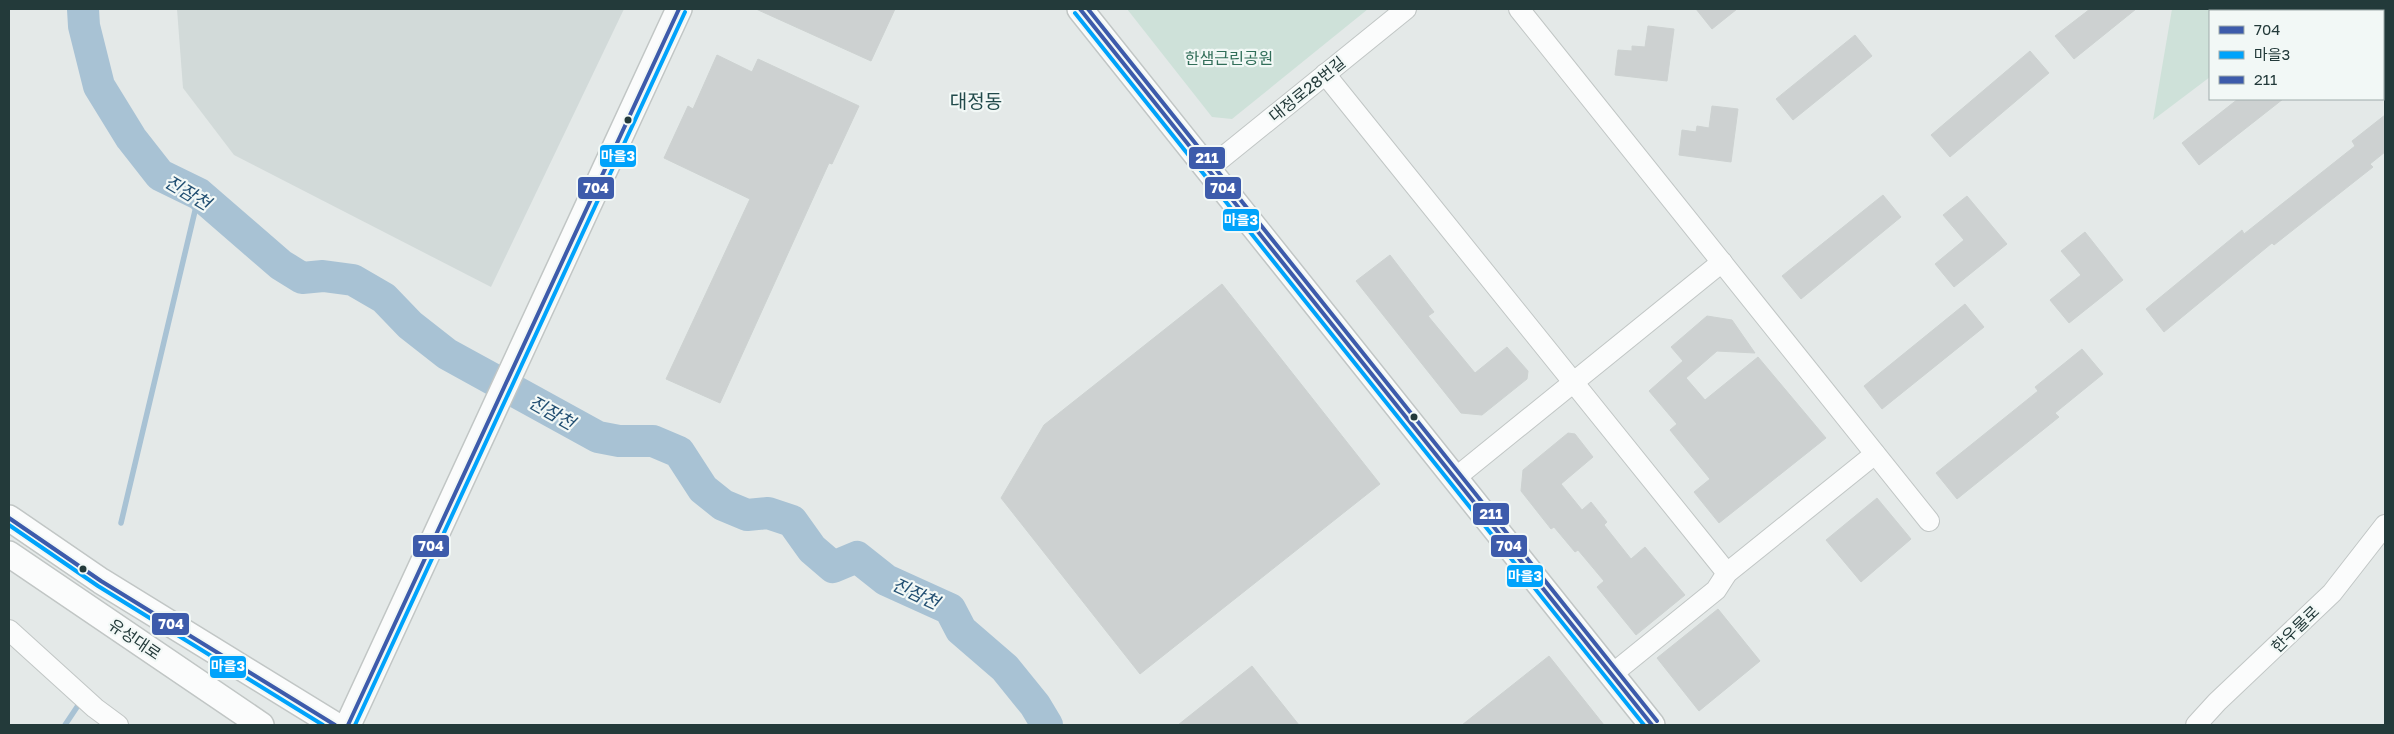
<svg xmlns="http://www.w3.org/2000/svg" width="2394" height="734" viewBox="0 0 2394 734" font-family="'Golos Text','Noto Sans KR',sans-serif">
<rect width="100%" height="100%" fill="#e4e9e8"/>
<polygon fill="#d2dad9" points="177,9 624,9 491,287 234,155 183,88"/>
<g fill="#cee1d9">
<polygon points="1127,9 1368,9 1232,119 1212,117"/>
<polygon points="2172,9 2301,9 2297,11 2210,11 2210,77 2153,120"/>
</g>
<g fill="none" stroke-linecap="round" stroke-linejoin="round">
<g stroke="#a8c2d4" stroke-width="5.5">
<polyline points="121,523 199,194"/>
<polyline points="65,725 77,707"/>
</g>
<polyline stroke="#a8c2d4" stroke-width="32" points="83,9 84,26 99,86 131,138 160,175 199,194 281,265 302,278 323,276 353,280 384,298 410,325 447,354 598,437 619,441 653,441 679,452 703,489 723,505 747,515 768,513 792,521 812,549 833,567 857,557 886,580 950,609 961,630 1005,668 1035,705 1047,725"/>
</g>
<g fill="#cdd1d1" stroke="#cdd2d1">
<polygon points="756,9 895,9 871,61"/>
<polygon points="1696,9 1737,9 1712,29"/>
<polygon points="2090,9 2136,9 2074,59 2055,36"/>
<polygon points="1648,26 1674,29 1667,81 1615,75 1618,50 1632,51 1632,46 1645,47"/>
<polygon points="1855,35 1872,56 1793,120 1776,99"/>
<polygon points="2030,51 2049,73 1950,157 1931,135"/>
<polygon points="717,55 752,72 758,59 859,106 832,164 829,163 720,403 666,379 750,199 664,158 688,106 693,109"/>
<polygon points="2238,99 2283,99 2199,165 2182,143"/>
<polygon points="1712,106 1738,109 1731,162 1679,155 1682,130 1696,132 1697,126 1709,128"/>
<polygon points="2385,115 2385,152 2370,164 2373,167 2274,245 2272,243 2164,332 2146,309 2242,230 2244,234 2355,146 2352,141"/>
<polygon points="1883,195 1901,217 1801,299 1782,276"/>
<polygon points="1967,196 2007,244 1954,287 1935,264 1964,240 1943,215"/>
<polygon points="2085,232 2123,280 2069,323 2050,300 2081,275 2061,251"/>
<polygon points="1390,255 1434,312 1428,316 1475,373 1507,347 1528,371 1527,379 1482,415 1461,413 1356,281"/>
<polygon points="1222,284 1380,484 1140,674 1001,498 1044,425"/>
<polygon points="1965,304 1984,327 1882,409 1864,386"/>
<polygon points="1707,316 1732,320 1755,353 1717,351 1686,378 1705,400 1758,357 1826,438 1719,523 1694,492 1710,479 1670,430 1677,424 1649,391 1683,361 1671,347"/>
<polygon points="2082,349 2103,374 2055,413 2059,417 1957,499 1936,473 2038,391 2035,387"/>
<polygon points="1568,433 1575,434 1593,457 1561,484 1582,510 1591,502 1607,522 1604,525 1631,559 1645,547 1685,595 1636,635 1597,587 1604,581 1578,550 1575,552 1554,527 1551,529 1521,491 1523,470"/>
<polygon points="1877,498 1911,539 1861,582 1826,540"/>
<polygon points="1718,609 1760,661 1699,711 1657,658"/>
<polygon points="1549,656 1604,725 1462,725"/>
<polygon points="1252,666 1299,725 1178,725"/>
</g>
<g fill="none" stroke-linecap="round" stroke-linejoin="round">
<g stroke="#c1c6c5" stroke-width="22">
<g id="minor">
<polyline points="1519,9 1929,521"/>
<polyline points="1325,74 1727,573"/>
<polyline points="1207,170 1406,9"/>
<polyline points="1454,479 1722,262"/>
<polyline points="9,630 95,708 118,725"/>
<polyline points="1611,675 1716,590 1727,573 1875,454"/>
<polyline points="2196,725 2217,702 2332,593 2385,525"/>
</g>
</g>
<g stroke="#c1c6c5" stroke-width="28">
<g id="tertiary">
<polyline points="1080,9 1652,725"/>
<polyline points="9,518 101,581 335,725"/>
<polyline points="9,554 261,725"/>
<polyline points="348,725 679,9"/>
</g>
</g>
<use href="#minor" stroke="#fbfcfc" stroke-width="20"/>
<use href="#tertiary" stroke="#fbfcfc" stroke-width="25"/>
<g stroke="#f2f8f6" stroke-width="8">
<g id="bus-1">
<polyline points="1080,9 1652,725"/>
<polyline points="9,518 101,581 335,725"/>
<polyline points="348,725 679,9"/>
</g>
</g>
<g stroke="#f2f8f6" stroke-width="8">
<g id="bus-2">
<polyline points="1075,13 1644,725"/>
<polyline points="9,525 98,586 323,725"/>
<polyline points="355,725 685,12"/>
</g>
</g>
<g stroke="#f2f8f6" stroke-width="8">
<polyline id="bus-3" points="1088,9 1657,721"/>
</g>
<use href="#bus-1" stroke="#3d5bab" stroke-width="4"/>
<use href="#bus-2" stroke="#00a3fb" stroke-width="4"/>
<use href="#bus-3" stroke="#3d5bab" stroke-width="4"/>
</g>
<g fill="#233a3a" stroke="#f2f8f6" stroke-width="2">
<circle cx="628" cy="120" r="4.5"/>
<circle cx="1414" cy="417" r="4.5"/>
<circle cx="83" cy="569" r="4.5"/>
</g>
<g text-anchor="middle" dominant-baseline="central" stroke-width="4.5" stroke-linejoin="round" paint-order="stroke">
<g font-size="16" fill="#316e59" stroke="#f2f8f6">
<text x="1229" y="58">한샘근린공원</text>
</g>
<g font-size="16" fill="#233a3a" stroke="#f2f8f6">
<text transform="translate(1307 89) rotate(-39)">대정로28번길</text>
<text transform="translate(2295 629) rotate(-44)">한우물로</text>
<text transform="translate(135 639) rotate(34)">유성대로</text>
</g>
<g font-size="18" font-style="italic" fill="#224f72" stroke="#f2f8f6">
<text transform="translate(188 192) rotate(31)">진잠천</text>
<text transform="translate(552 412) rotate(29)">진잠천</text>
<text transform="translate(916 593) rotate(25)">진잠천</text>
</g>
<g font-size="19" fill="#214a4b" stroke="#f2f8f6">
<text x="976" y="100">대정동</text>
</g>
</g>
<g stroke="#f2f8f6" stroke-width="2">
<rect x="599" y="144" width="38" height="24" rx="5" fill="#00a3fb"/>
<rect x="1188" y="146" width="38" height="24" rx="5" fill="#3d5bab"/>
<rect x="1204" y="176" width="38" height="24" rx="5" fill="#3d5bab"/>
<rect x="577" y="176" width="38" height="24" rx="5" fill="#3d5bab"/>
<rect x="1222" y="208" width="38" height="24" rx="5" fill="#00a3fb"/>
<rect x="1472" y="502" width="38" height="24" rx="5" fill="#3d5bab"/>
<rect x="1490" y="534" width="38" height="24" rx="5" fill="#3d5bab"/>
<rect x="412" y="534" width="38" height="24" rx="5" fill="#3d5bab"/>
<rect x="1506" y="564" width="38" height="24" rx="5" fill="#00a3fb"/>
<rect x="151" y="612" width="39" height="24" rx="5" fill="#3d5bab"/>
<rect x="209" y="655" width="38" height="24" rx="5" fill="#00a3fb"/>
</g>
<g font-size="14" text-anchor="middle" font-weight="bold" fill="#fff">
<text x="618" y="161">마을3</text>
<text x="1207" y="163">211</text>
<text x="1223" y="193">704</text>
<text x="596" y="193">704</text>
<text x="1241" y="225">마을3</text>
<text x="1491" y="519">211</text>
<text x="1509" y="551">704</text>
<text x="431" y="551">704</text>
<text x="1525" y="581">마을3</text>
<text x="171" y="629">704</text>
<text x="228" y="671">마을3</text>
</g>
<rect width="2394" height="734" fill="none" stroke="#233a3a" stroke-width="20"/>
<rect x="2209" y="10" width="175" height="90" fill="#f2f8f6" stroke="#9facab"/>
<rect x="2219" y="26" width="25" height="8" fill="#3d5bab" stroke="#9facab"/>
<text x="2254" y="35" font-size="15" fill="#233a3a">704</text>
<rect x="2219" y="51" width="25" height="8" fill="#00a3fb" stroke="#9facab"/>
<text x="2254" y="60" font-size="15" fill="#233a3a">마을3</text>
<rect x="2219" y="76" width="25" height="8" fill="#3d5bab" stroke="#9facab"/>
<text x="2254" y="85" font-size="15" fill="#233a3a">211</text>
</svg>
